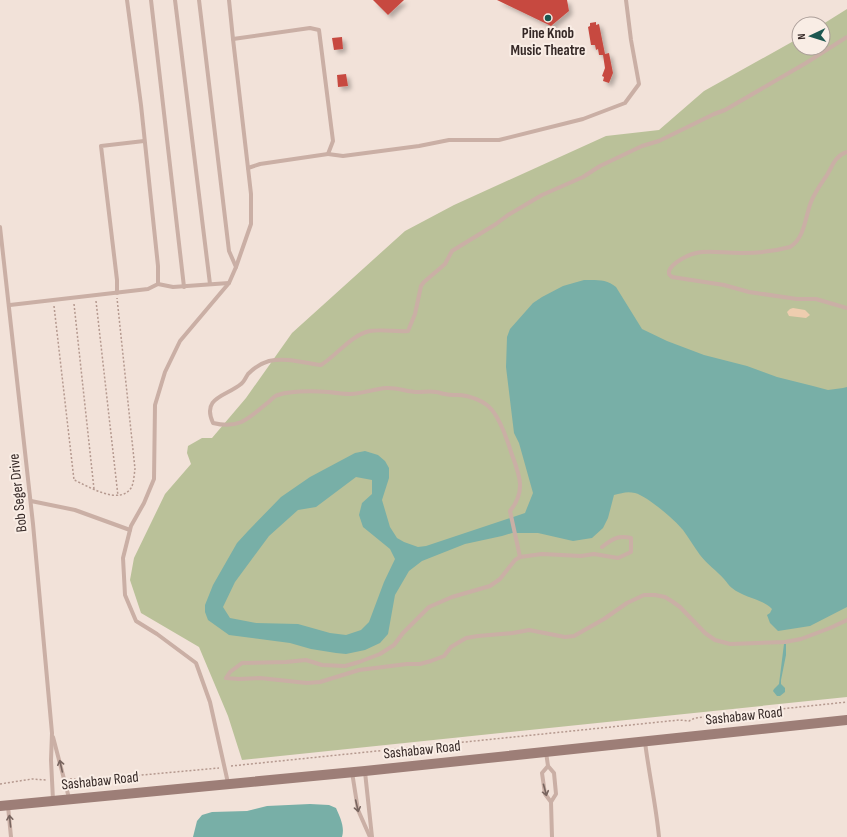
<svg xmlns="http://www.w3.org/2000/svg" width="847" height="837" viewBox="0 0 847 837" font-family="'Sofia Sans Condensed',sans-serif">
<defs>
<filter id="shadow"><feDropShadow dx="3.5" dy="3.5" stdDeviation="2" flood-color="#0004"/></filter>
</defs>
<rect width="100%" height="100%" fill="#f2e2d9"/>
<polygon fill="#bac199" points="847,9 847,697 242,760 228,716 199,647 141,613 130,580 134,558 165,494 191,464 187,453 188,446 202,438 212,438 246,398 292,333 405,231 454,205 606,136 659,130 704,91 799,38 799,48 823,48 823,24"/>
<polygon fill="#eecdaf" points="793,308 805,310 810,315 806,318 789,316 787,312 790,309"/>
<g fill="#78afa7" fill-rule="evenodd">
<path d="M584,280C596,280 607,279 616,287L642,329L667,341L704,355L747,366L777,377L813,386L828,390L843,388L847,387V607L810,626L778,631L770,623L767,615L770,613L772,609C761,598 744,598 732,588C729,586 727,582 724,579C717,571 707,564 700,555C694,547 689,538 683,530C675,520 647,496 635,493C627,491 622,493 614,495L608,518L603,528L592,538L573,541L538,533H512L502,536L465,544L422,561L409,571L395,595L388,634L380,643L365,650L346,654L336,653L311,649L290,643L229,635L208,620L205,612V605L213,585L237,543L248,531L281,497L310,477L355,453L365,451L378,455L385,461L389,468V478L382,500L390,527L397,538L404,542L418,547L426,546L525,513L533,493L519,443L514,433L506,367L507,337L510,329L533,303L542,297L563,286ZM356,477L372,480V494L362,503L359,515L363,527L390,549L395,559L384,582L369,622L361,630L346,635L330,633L298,624L256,623L230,618L223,607L235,582L269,536L298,510L316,507Z"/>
<polygon points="784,644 786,644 786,655 781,680 781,684 785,688 785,692 780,696 777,696 773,691 774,689 779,684"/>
<path d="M310,804L329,805L336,808C340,817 345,827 342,837H193L197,821L202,815L212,812L247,811L267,806Z"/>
</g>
<g fill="#c74a41" filter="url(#shadow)">
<polygon points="373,0 404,0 388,15"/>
<polygon points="497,0 567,0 569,11 551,26"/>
<polygon points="596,22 596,25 599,24 605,54 609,53 613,73 609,83 603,81 604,77 602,76 605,68 603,55 599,55 598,49 596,50 595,45 591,45 588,27 590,26 590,23"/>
<polygon points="342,37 343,49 334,50 332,38"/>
<polygon points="346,74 348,86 338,87 337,75"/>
</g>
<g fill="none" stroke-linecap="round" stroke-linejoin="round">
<g stroke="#b5998f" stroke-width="1.5" stroke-dasharray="2 2" stroke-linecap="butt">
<polyline points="96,301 118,496"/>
<polyline points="74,304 94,489"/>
<path d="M54,306L74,480C88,486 119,506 131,488C134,483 134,475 135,469L117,298"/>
<polyline points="231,766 679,720 689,721 695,718 847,702"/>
<polyline points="70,779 130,778 142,775 219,768"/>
<polyline points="0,784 32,779 46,780"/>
</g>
<g stroke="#caafa5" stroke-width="4">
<polyline points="151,0 184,287"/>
<polyline points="175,0 210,284"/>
<polyline points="199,0 229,251 236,267"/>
<polyline points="233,39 310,28 319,30 333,141 328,154 260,164 248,168"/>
<path d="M847,152C835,156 833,165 827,175C821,184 815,192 811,202C805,217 805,238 790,247C775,251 760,253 744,253C719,254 702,246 680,260C675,263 671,266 669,271V274L672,277L724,285L749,292L797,299H816L847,308"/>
<polyline points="328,154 343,156 419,146 449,140 499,140 583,119 625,103 639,84 631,40 626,0"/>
<polyline points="0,227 33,524 52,733 51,760 53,800"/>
<polyline points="158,284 173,287 229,283"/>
<polyline points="117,293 117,280 101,146 144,141"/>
<polyline points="10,305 148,289 158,284 158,266 141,105 127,0"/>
<polyline points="31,501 75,510 130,530"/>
<path d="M602,547C612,539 618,535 631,538V552L618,558L594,554L581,556L542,554L520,557L515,560L500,579L490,586L452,597L429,607L403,633L394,645L380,654L359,662L345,666L322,665L306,660L286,662L242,663L230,672L226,678L239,679L260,678L307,683L320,682L359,670L407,664H420L431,661L444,656L451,647L466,638L478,636L513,633L529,630L565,637L574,636L604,619L627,603L644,595H655L665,597L673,602L680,607L705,633L715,640L730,644L785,642L801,639L830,628L847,620"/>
<path d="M520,557L510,511C527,490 519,474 511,452C507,439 500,420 492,410C485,401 469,395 457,395C453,395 449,395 445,394C442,394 439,392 436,392C431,391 424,392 418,392C407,392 397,387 386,388C374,389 362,394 350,394C343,394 336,393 329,392C313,391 293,390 278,395C273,396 270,402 266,404C247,420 238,429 213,423C201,397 227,396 241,384C244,382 246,377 248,374C253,369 262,363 269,361C286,357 304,363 321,365C336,356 352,334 370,331C383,329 395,332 408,331L415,314L421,286L424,282L445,264L452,251L496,224L508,215L542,195L583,177L600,166L642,146L659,141L714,114L725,110L806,63L847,37"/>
<polyline points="53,737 69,798"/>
<path d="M645,742C649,774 656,805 659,837"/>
<polyline points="546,752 548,766"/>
<polyline points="352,772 358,810 370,837"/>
<polyline points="365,772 372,837"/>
<polyline points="228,783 210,702 196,663 157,634 136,621 125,595 123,558 131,526 144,503 154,479 155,405 165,372 180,341 229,283 236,267 251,224 251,194 248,168 233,39 229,0"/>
<polyline points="551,802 545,794 542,773 548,766 554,773 556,794 551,802 552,837"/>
<polyline points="8,806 11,837"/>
</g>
<polyline stroke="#9d7e77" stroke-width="10" points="0,806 365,771 847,720"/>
</g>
<defs><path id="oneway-shaft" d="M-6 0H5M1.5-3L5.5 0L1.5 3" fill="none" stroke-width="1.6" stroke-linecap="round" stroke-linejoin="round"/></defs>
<g stroke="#78655f">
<use href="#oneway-shaft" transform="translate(61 766) rotate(-103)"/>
<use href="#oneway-shaft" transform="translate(545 790) rotate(75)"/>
<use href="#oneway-shaft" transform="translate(357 806) rotate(77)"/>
<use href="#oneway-shaft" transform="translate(10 821) rotate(-96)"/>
</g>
<circle fill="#1c5750" stroke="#f9ede5" stroke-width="1.5" cx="548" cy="18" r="4"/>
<g text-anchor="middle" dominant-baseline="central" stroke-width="4" stroke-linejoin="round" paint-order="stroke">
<g font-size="15" font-weight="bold" fill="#352826" stroke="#f9ede5">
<text x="548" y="33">Pine Knob<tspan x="548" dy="17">Music Theatre</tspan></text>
</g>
<g font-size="15" fill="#352826" stroke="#f9ede5">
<text transform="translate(18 493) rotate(-96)">Bob Seger Drive</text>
<text transform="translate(744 716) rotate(-6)">Sashabaw Road</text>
<text transform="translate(422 750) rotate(-6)">Sashabaw Road</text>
<text transform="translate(100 781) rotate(-6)">Sashabaw Road</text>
</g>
</g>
<g transform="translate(811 36) rotate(266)"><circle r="19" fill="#f9ede5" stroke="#ab9e99"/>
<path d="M0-3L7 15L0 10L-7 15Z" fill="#1c5750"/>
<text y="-6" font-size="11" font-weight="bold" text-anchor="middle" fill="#352826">N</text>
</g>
</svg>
